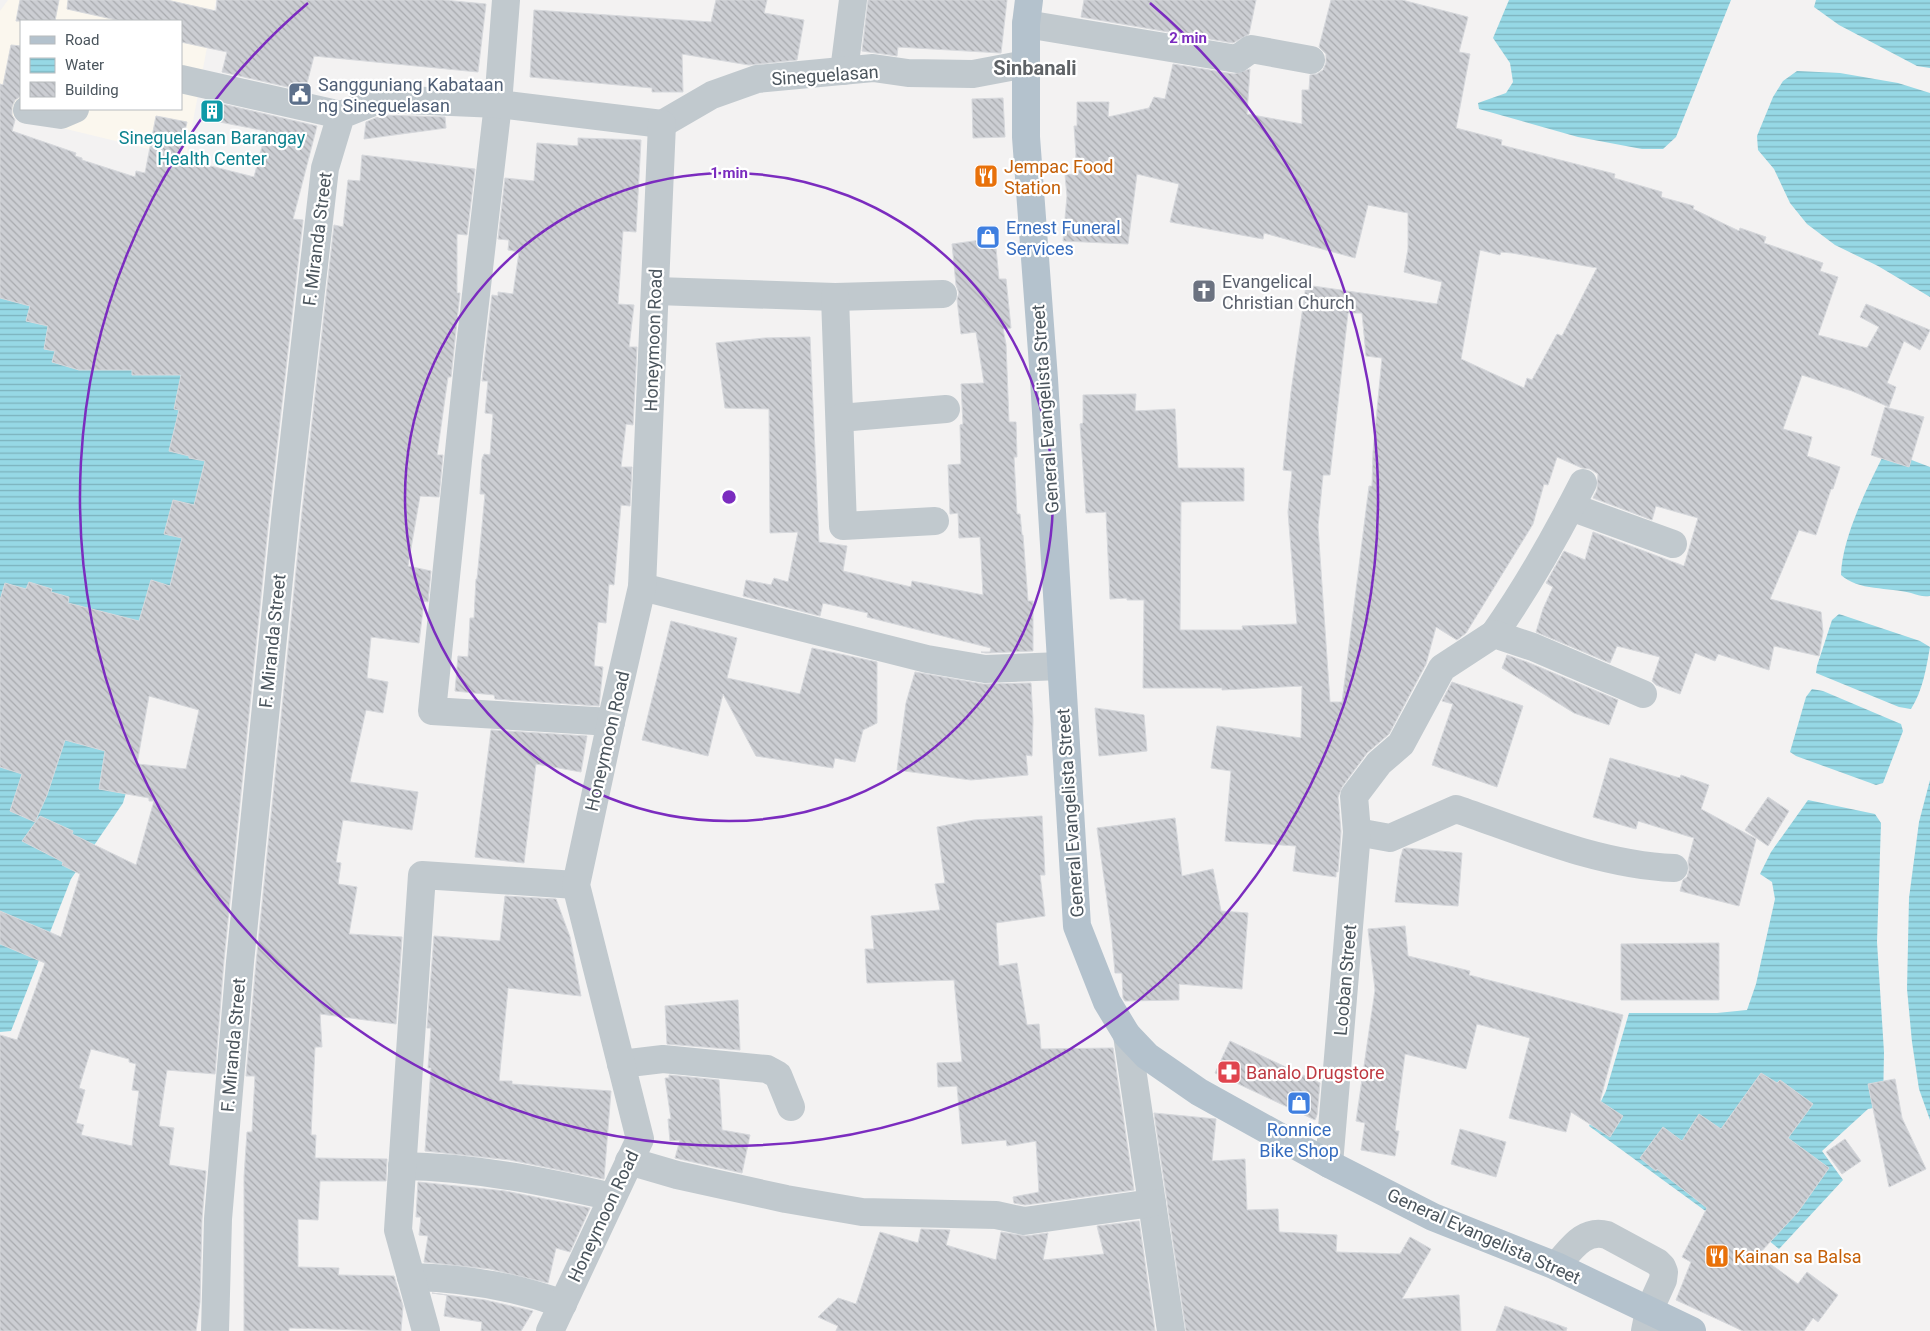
<svg xmlns="http://www.w3.org/2000/svg" width="1930" height="1331" viewBox="0 0 1930 1331" font-family="Roboto,sans-serif">
<defs>
<pattern id="water-rules" width="6" height="5" patternUnits="userSpaceOnUse" patternTransform="scale(1.25)"><rect width="6" height="5" fill="#96d8e5"/><path d="M0 2.5h6" fill="none" stroke="#7cb2bd"/></pattern>
<pattern id="building-back-hatch" width="6" height="6" patternUnits="userSpaceOnUse" patternTransform="scale(1.25)"><rect width="6" height="6" fill="#ccced3"/><path d="M-1 5l2 2M0 0l6 6M5-1l2 2" fill="none" stroke="#a8aaae"/></pattern>
</defs>
<rect width="100%" height="100%" fill="#f3f2f2"/>
<path fill="#fbf7ee" fill-rule="evenodd" d="M8,0H216L186,158L0,113V11ZM21,21H181V109H21Z"/>
<g fill="url(#water-rules)">
<polygon points="1509,0 1731,0 1676,137 1663,149 1642,149 1578,137 1479,109 1478,103 1506,93 1513,82 1510,63 1493,38"/>
<polygon points="1816,0 1930,0 1930,68 1917,66 1839,25 1814,7"/>
<polygon points="1797,71 1840,73 1898,83 1930,93 1930,297 1878,266 1835,245 1807,224 1790,203 1774,169 1758,150 1757,136 1773,97 1783,81"/>
<polygon points="0,172 222,401 206,570 140,633 0,612"/>
<path d="M1885,452L1893,453L1930,467V596C1922,597 1918,595 1911,593C1889,587 1858,591 1841,575C1842,537 1868,486 1885,452Z"/>
<path d="M1839,614L1920,641L1930,647C1926,669 1923,690 1911,709L1899,707L1816,673L1817,666L1832,620Z"/>
<polygon points="1812,689 1823,691 1901,724 1903,731 1883,783 1876,785 1796,756 1790,752 1806,697"/>
<polygon points="0,701 136,758 123,803 71,879 11,1031 0,1032"/>
<polygon points="1930,780 1930,1120 1919,1089 1912,1042 1907,989 1909,898 1919,822"/>
<polygon points="1808,800 1875,814 1881,823 1877,942 1884,1052 1883,1106 1868,1109 1822,1151 1843,1180 1779,1249 1756,1230 1737,1234 1589,1126 1606,1091 1629,1013 1717,1013 1747,1010 1756,984 1775,899 1772,882 1760,874 1771,852"/>
</g>
<g fill="url(#building-back-hatch)" stroke="#d6d8dc" fill-rule="evenodd">
<polygon points="20,0 59,0 55,21 16,21"/>
<polygon points="68,0 167,0 216,11 217,0 443,0 486,4 478,72 314,56 305,91 222,72 227,52 181,42 181,21 121,21 67,9"/>
<polygon points="716,0 767,0 764,13 804,20 797,60 749,65 682,54 683,92 652,92 652,88 530,77 534,10 711,22"/>
<polygon points="868,0 1007,0 1001,53 898,47 897,56 862,51"/>
<polygon points="1084,0 1256,0 1249,34 1233,43 1081,17"/>
<path d="M1331,0H1402L1468,17L1459,52L1470,54L1456,128L1502,140L1501,145L1615,174L1614,178L1662,192L1661,197L1694,206L1693,209L1739,231L1740,228L1766,237L1764,243L1823,263L1820,271L1838,277L1818,335L1867,348L1879,327L1860,317L1866,304L1930,330L1920,350L1904,341L1887,383L1896,387L1889,407L1852,391L1802,375L1783,429L1812,437L1807,456L1840,467L1833,489H1831L1816,535L1799,530L1770,599L1821,612L1823,632L1819,656L1774,646L1769,670L1718,654L1715,661L1695,653L1680,694L1656,685L1652,681L1660,657L1617,646L1610,663L1536,632L1543,609L1553,587L1546,583L1564,551L1585,560L1593,532L1684,566L1698,518L1656,506L1652,520L1593,498L1597,490L1598,474L1590,469L1582,468L1557,457L1548,485L1544,484L1533,524L1466,633L1457,640L1436,627L1426,664L1389,734L1367,753L1342,787L1338,797L1341,832L1338,872H1336V877L1293,871L1296,846L1225,841L1231,771L1211,768L1217,726L1301,738L1302,686L1222,690V688H1143L1144,600H1127V598L1110,599L1106,512L1086,513L1080,424L1083,423V395L1136,394L1135,411L1175,409L1178,468H1244V501L1181,502L1180,630H1243L1242,626L1297,624L1288,512L1292,471L1283,470L1291,392L1306,285L1437,304L1442,282L1404,272L1408,249V213L1368,205L1355,258L1264,233L1263,239L1170,222L1179,184L1137,174L1128,244L1063,241L1067,196L1065,175L1075,174L1076,154L1074,126H1077V102H1109L1108,117L1149,108L1154,97L1165,99L1173,64L1234,74L1250,69L1247,114L1302,124V90H1309L1310,75L1317,74L1323,70L1326,63V54L1319,47ZM1480,250L1500,255L1501,252L1512,253L1597,268L1562,336L1557,334L1532,380L1527,378L1524,388L1461,359ZM1348,313H1362L1366,356L1382,358L1373,452L1372,486H1369L1342,702H1330L1318,527L1323,475H1330Z"/>
<path d="M11,45L21,46V96L15,100L12,107V115L15,120L12,131L76,153L75,156L82,158V160L135,177L136,171L145,173L156,116L187,122L179,158L254,177L266,131L209,120L214,102L317,126L293,219L303,220L270,508L224,960L215,1074L167,1070L159,1126L174,1128L169,1165L206,1171L202,1219L200,1302L196,1331H0V1035L17,1040L45,963L0,944V911L61,937L80,874L62,865L63,862L22,841L40,816L73,831L72,834L136,865L154,801H149V798L99,789L105,751L65,740L47,795L35,822L10,811L22,774L0,767V600L5,583L26,589L29,582L52,589L51,592L69,597L68,603L139,621L151,580L170,586L182,538L164,534L173,500L194,505L205,461L189,458V456L169,451L179,410L174,409L181,375H132V370H79L52,362L55,351L44,349L48,326L26,321L30,306L0,298V84L3,85ZM149,696L199,710L186,769L137,764ZM91,1049L129,1059V1062L136,1064L132,1090L139,1091L132,1146L81,1135L84,1125L76,1123L85,1090L79,1088Z"/>
<polygon points="1003,98 1005,137 973,138 972,99"/>
<polygon points="382,115 445,117 446,128 364,139 366,122"/>
<polygon points="578,138 641,140 636,232 623,231 618,304 634,305 629,347 637,347 633,425 626,424 621,467 632,467 630,506 621,505 614,585 609,584 606,623 598,622 594,666 603,667 599,706 495,699 494,695 455,691 458,656 468,657 470,618 474,618 476,579 477,579 485,494 480,494 482,459 484,454 490,455 493,414 485,413 488,381 482,381 492,295 498,296 498,292 513,294 519,252 508,250 509,240 498,239 505,178 534,181 537,143 578,146"/>
<polygon points="362,155 475,169 467,235 457,234 457,293 460,293 451,377 448,377 437,455 443,455 439,497 420,496 408,566 431,571 428,602 424,601 419,643 371,637 367,678 388,682 383,713 366,710 350,782 418,792 412,830 343,820 336,862 341,863 338,884 357,887 349,934 402,937 396,1024 320,1014 322,1047 315,1047 311,1135 316,1135 315,1158 387,1159 386,1181 320,1181 318,1220 298,1219 298,1267 339,1268 338,1275 394,1276 403,1306 401,1331 289,1328 289,1331 244,1331 244,1177 247,1132 252,1132 255,1076 246,1076 256,963 302,512 334,225 343,227 348,180 360,181"/>
<polygon points="995,238 999,279 1006,279 1011,328 1003,329 1006,344 1009,422 1016,422 1017,457 1014,457 1017,514 1020,514 1022,535 1023,535 1028,601 1033,601 1033,651 986,653 981,652 990,652 991,648 867,617 868,613 823,603 820,616 743,596 746,580 771,585 774,578 788,582 798,532 770,533 769,409 725,408 716,343 764,338 810,337 819,542 847,546 843,571 911,587 912,581 983,595 980,537 959,538 958,513 950,514 948,465 961,464 960,425 963,424 961,384 984,383 976,332 961,334 957,299 959,293 956,285 952,244"/>
<polygon points="1885,407 1924,417 1909,467 1871,455"/>
<polygon points="671,621 737,638 727,678 800,694 812,648 877,662 877,723 863,730 855,762 835,758 833,768 756,756 723,694 708,756 642,740"/>
<polygon points="1507,655 1527,662 1618,700 1609,725 1574,713 1502,668"/>
<polygon points="915,672 983,684 1031,683 1033,720 1032,756 1026,755 1028,775 971,780 897,770 906,703"/>
<polygon points="1452,682 1523,706 1497,787 1432,765 1453,704 1442,701"/>
<polygon points="1095,708 1144,715 1147,751 1099,756"/>
<polygon points="491,730 587,736 581,772 536,764 524,863 475,857"/>
<polygon points="1610,758 1680,778 1681,775 1709,785 1701,809 1756,839 1739,906 1680,891 1683,880 1687,877 1689,870 1688,861 1694,838 1638,821 1636,829 1593,817"/>
<polygon points="1768,797 1789,811 1768,846 1745,830"/>
<polygon points="1042,816 1045,875 1040,875 1045,916 996,923 999,966 1017,963 1027,1025 1039,1024 1041,1049 1113,1048 1134,1190 1025,1205 1014,1203 1013,1197 1039,1192 1036,1141 1007,1146 1006,1140 962,1144 957,1086 938,1087 937,1063 962,1062 954,980 867,983 865,949 874,949 871,916 940,910 935,884 945,883 937,827 974,820"/>
<polygon points="1175,818 1182,876 1213,869 1221,911 1248,913 1242,989 1179,984 1179,1000 1125,1001 1123,998 1122,973 1115,973 1111,928 1097,828"/>
<polygon points="1406,848 1462,853 1458,906 1395,902 1400,859 1403,849"/>
<polygon points="505,896 556,899 570,937 581,996 508,988 499,1081 512,1081 512,1084 611,1091 604,1179 510,1160 425,1151 431,1068 428,1068 431,1028 427,1028 434,936 500,941"/>
<polygon points="1405,926 1408,956 1470,971 1469,975 1623,1015 1600,1101 1623,1116 1610,1137 1571,1112 1566,1132 1509,1118 1530,1038 1477,1024 1466,1069 1405,1054 1395,1131 1399,1131 1395,1156 1361,1150 1365,1123 1356,1121 1375,990 1368,929"/>
<polygon points="1719,943 1719,1000 1621,1000 1621,944"/>
<polygon points="738,1000 740,1050 667,1044 665,1006"/>
<polygon points="1230,1041 1320,1083 1317,1115 1315,1120 1215,1073"/>
<polygon points="1761,1073 1777,1083 1780,1080 1813,1104 1788,1138 1829,1168 1798,1212 1758,1255 1798,1284 1807,1272 1838,1295 1818,1322 1813,1318 1804,1331 1743,1331 1676,1300 1691,1262 1682,1257 1707,1208 1657,1169 1656,1171 1640,1158 1663,1127 1682,1141 1699,1114 1721,1129"/>
<polygon points="669,1075 719,1080 722,1130 750,1135 742,1173 675,1158 680,1140 670,1141 668,1119 671,1119 665,1078 669,1078"/>
<polygon points="1895,1079 1902,1118 1926,1169 1889,1187 1868,1084"/>
<polygon points="1154,1113 1216,1119 1212,1161 1245,1159 1247,1210 1278,1209 1279,1232 1337,1235 1336,1252 1400,1254 1410,1237 1431,1249 1402,1299 1459,1295 1461,1331 1186,1331"/>
<polygon points="1460,1129 1506,1142 1496,1177 1451,1164"/>
<polygon points="1845,1139 1861,1161 1842,1174 1826,1152"/>
<polygon points="418,1182 505,1191 590,1208 570,1252 556,1248 548,1283 490,1269 424,1262 428,1236 419,1235 421,1217 416,1217"/>
<polygon points="1139,1221 1155,1331 836,1331 838,1326 818,1317 838,1298 856,1304 880,1232 918,1243 921,1229 950,1230 946,1245 996,1260 1001,1232 1026,1236 1048,1233 1043,1260 1104,1254 1097,1226"/>
<polygon points="432,1293 485,1300 533,1311 521,1331 481,1331 482,1322 444,1316 447,1295"/>
<polygon points="1505,1306 1567,1328 1566,1331 1496,1331"/>
</g>
<g fill="none" stroke-linecap="round" stroke-linejoin="round">
<g stroke="#c1c9ce" stroke-width="28">
<polyline points="506,0 498,104 469,355 432,711 611,722"/>
<polyline points="1026,24 1237,59 1251,49 1311,60"/>
<polyline points="844,71 853,0"/>
<polyline points="181,79 341,115"/>
<polyline points="27,110 61,115 75,109"/>
<polyline points="662,124 712,95 757,79 873,68 908,73 973,74 1026,64"/>
<polyline points="656,291 835,297 943,294"/>
<polyline points="835,297 843,526 935,521"/>
<polyline points="840,418 946,409"/>
<polyline points="1571,507 1673,544"/>
<polyline points="642,587 927,659 985,669 1061,666"/>
<path d="M1494,634C1528,586 1556,536 1583,483"/>
<path d="M1357,832L1390,838L1456,809C1526,833 1599,865 1674,868"/>
<polyline points="1127,1035 1171,1331"/>
<polyline points="621,1064 663,1059 767,1069 778,1075 791,1107"/>
<polyline points="629,1161 677,1175 786,1199 862,1212 996,1215 1024,1221 1152,1203"/>
<polyline points="1329,1164 1357,832 1354,796 1379,763 1401,744 1442,668 1494,634 1533,647 1643,694"/>
<path d="M402,1166C473,1167 543,1181 612,1197"/>
<path d="M1556,1266C1570,1251 1583,1228 1607,1235L1657,1262L1662,1267L1664,1272L1663,1280L1649,1311L1645,1331"/>
<path d="M411,1277C463,1278 513,1286 563,1304"/>
<polyline points="215,1331 218,1219 240,962 286,510 325,168 341,115 381,99 498,104 662,124"/>
<polyline points="426,1331 398,1230 422,875 576,885"/>
<polyline points="550,1331 640,1139 576,885 611,722 642,587 662,124"/>
</g>
<polyline stroke="#b4c2cd" stroke-width="28" points="1029,0 1026,24 1026,137 1044,379 1077,926 1107,1002 1127,1035 1147,1056 1199,1092 1329,1164 1433,1217 1556,1266 1692,1331"/>
</g>
<g fill="none" stroke="#7b2cbf" stroke-width="2.5">
<circle cx="729" cy="497" r="324"/>
<path d="M1150 3A649 649 0 1 1 308 3"/>
</g>
<defs>
<g id="civic-square" transform="scale(1.25)"><rect x="-9" y="-9" width="18" height="18" rx="4" fill="#5c6f8a" stroke="#fff"/><path d="M-.6-6.5H3V-4.5H.6V-3L4-1V1h2V6H-6V1h2V-1L-.6-3ZM-1.2 2.5V6h2.4V2.5Z" fill="#fff"/></g>
<g id="building-square" transform="scale(1.25)"><rect x="-9" y="-9" width="18" height="18" rx="4" fill="#0f9aa8" stroke="#fff"/><path d="M-4-6H4V6H1V3H-1V6H-4ZM-2.5-4.3h1.7v1.8h-1.7ZM.8-4.3h1.7v1.8H.8ZM-2.5-1h1.7V.8h-1.7ZM.8-1h1.7V.8H.8Z" fill="#fff"/></g>
<g id="restaurant-square" transform="scale(1.25)"><rect x="-9" y="-9" width="18" height="18" rx="4" fill="#e8710a" stroke="#fff"/><path d="M-5-6h1v4h1v-4h1v4h1v-4h1v5L-1.5 .5V6h-2V.5L-5-1ZM5-6V6H3V1.5H1.5Q1.5-4 5-6Z" fill="#fff"/></g>
<g id="shop-square" transform="scale(1.25)"><rect x="-9" y="-9" width="18" height="18" rx="4" fill="#3f7fe0" stroke="#fff"/><path d="M-5-2.5h2.3a2.7 3.5 0 0 1 5.4 0H5L5.5 6h-11ZM-1.5-2.5h3a1.5 2.3 0 0 0-3 0Z" fill="#fff"/></g>
<g id="church-square" transform="scale(1.25)"><rect x="-9" y="-9" width="18" height="18" rx="4" fill="#6b7280" stroke="#fff"/><path d="M-1.2-6h2.4v3.5h3.3v2.4h-3.3V6h-2.4V-.1h-3.3v-2.4h3.3Z" fill="#fff"/></g>
<g id="pharmacy-square" transform="scale(1.25)"><rect x="-9" y="-9" width="18" height="18" rx="4" fill="#e0444e" stroke="#fff"/><path d="M-2-6h4v4h4v4h-4v4h-4v-4h-4v-4h4Z" fill="#fff"/></g>
</defs>
<g fill-rule="evenodd">
<use href="#civic-square" x="300" y="94"/>
<use href="#building-square" x="212" y="111"/>
<use href="#restaurant-square" x="986" y="176"/>
<use href="#shop-square" x="988" y="237"/>
<use href="#church-square" x="1204" y="291"/>
<use href="#pharmacy-square" x="1229" y="1072"/>
<use href="#shop-square" x="1299" y="1103"/>
<use href="#restaurant-square" x="1717" y="1256"/>
</g>
<g text-anchor="middle" dominant-baseline="central" stroke-width="4.5" stroke-linejoin="round" paint-order="stroke">
<g font-size="18" fill="#4b555d" stroke="#fff">
<text transform="translate(825 75) rotate(-4)">Sineguelasan</text>
<text transform="translate(317 239) rotate(-83)">F. Miranda Street</text>
<text transform="translate(653 340) rotate(-88)">Honeymoon Road</text>
<text transform="translate(1045 409) rotate(-94)">General Evangelista Street</text>
<text transform="translate(272 641) rotate(-84)">F. Miranda Street</text>
<text transform="translate(607 741) rotate(-77)">Honeymoon Road</text>
<text transform="translate(1070 813) rotate(-94)">General Evangelista Street</text>
<text transform="translate(1345 980) rotate(-85)">Looban Street</text>
<text transform="translate(233 1045) rotate(-85)">F. Miranda Street</text>
<text transform="translate(603 1216) rotate(-65)">Honeymoon Road</text>
<text transform="translate(1484 1236) rotate(24)">General Evangelista Street</text>
</g>
<g font-size="18" fill="#4e5e75" stroke="#fff" text-anchor="start">
<text x="318" y="84">Sangguniang Kabataan<tspan x="318" dy="21">ng Sineguelasan</tspan></text>
</g>
<g font-size="18" fill="#0d838f" stroke="#fff">
<text x="212" y="137">Sineguelasan Barangay<tspan x="212" dy="21">Health Center</tspan></text>
</g>
<g font-size="18" fill="#c56008" stroke="#fff" text-anchor="start">
<text x="1004" y="166">Jempac Food<tspan x="1004" dy="21">Station</tspan></text>
<text x="1734" y="1256">Kainan sa Balsa</text>
</g>
<g font-size="18" fill="#366cbe" stroke="#fff" text-anchor="start">
<text x="1006" y="227">Ernest Funeral<tspan x="1006" dy="21">Services</tspan></text>
<text x="1299" y="1129" text-anchor="middle">Ronnice<tspan x="1299" dy="21">Bike Shop</tspan></text>
</g>
<g font-size="18" fill="#5b616d" stroke="#fff" text-anchor="start">
<text x="1222" y="281">Evangelical<tspan x="1222" dy="21">Christian Church</tspan></text>
</g>
<g font-size="18" fill="#be3a42" stroke="#fff" text-anchor="start">
<text x="1246" y="1072">Banalo Drugstore</text>
</g>
<g font-size="20" font-weight="bold" fill="#5e6266" stroke="#fff">
<text x="1035" y="68">Sinbanali</text>
</g>
</g>
<circle cx="729" cy="497" r="8" fill="#7b2cbf" stroke="#fff" stroke-width="2.5"/>
<g font-size="15" text-anchor="middle" font-weight="bold" fill="#7b2cbf" stroke="#fff" stroke-width="4.5" stroke-linejoin="round" paint-order="stroke">
<text x="1188" y="43">2 min</text>
<text x="729" y="178">1 min</text>
</g>
<rect x="20" y="20" width="162" height="90" fill="#ffffff" stroke="#b7bbbe"/>
<rect x="30" y="36" width="25" height="8" fill="#b4c2cd" stroke="#b7bbbe"/>
<text x="65" y="45" font-size="15" fill="#4b555d">Road</text>
<rect x="30" y="58" width="25" height="15" fill="url(#water-rules)" stroke="#b7bbbe"/>
<text x="65" y="70" font-size="15" fill="#4b555d">Water</text>
<rect x="30" y="82" width="25" height="15" fill="url(#building-back-hatch)" stroke="#b7bbbe"/>
<text x="65" y="95" font-size="15" fill="#4b555d">Building</text>
</svg>
